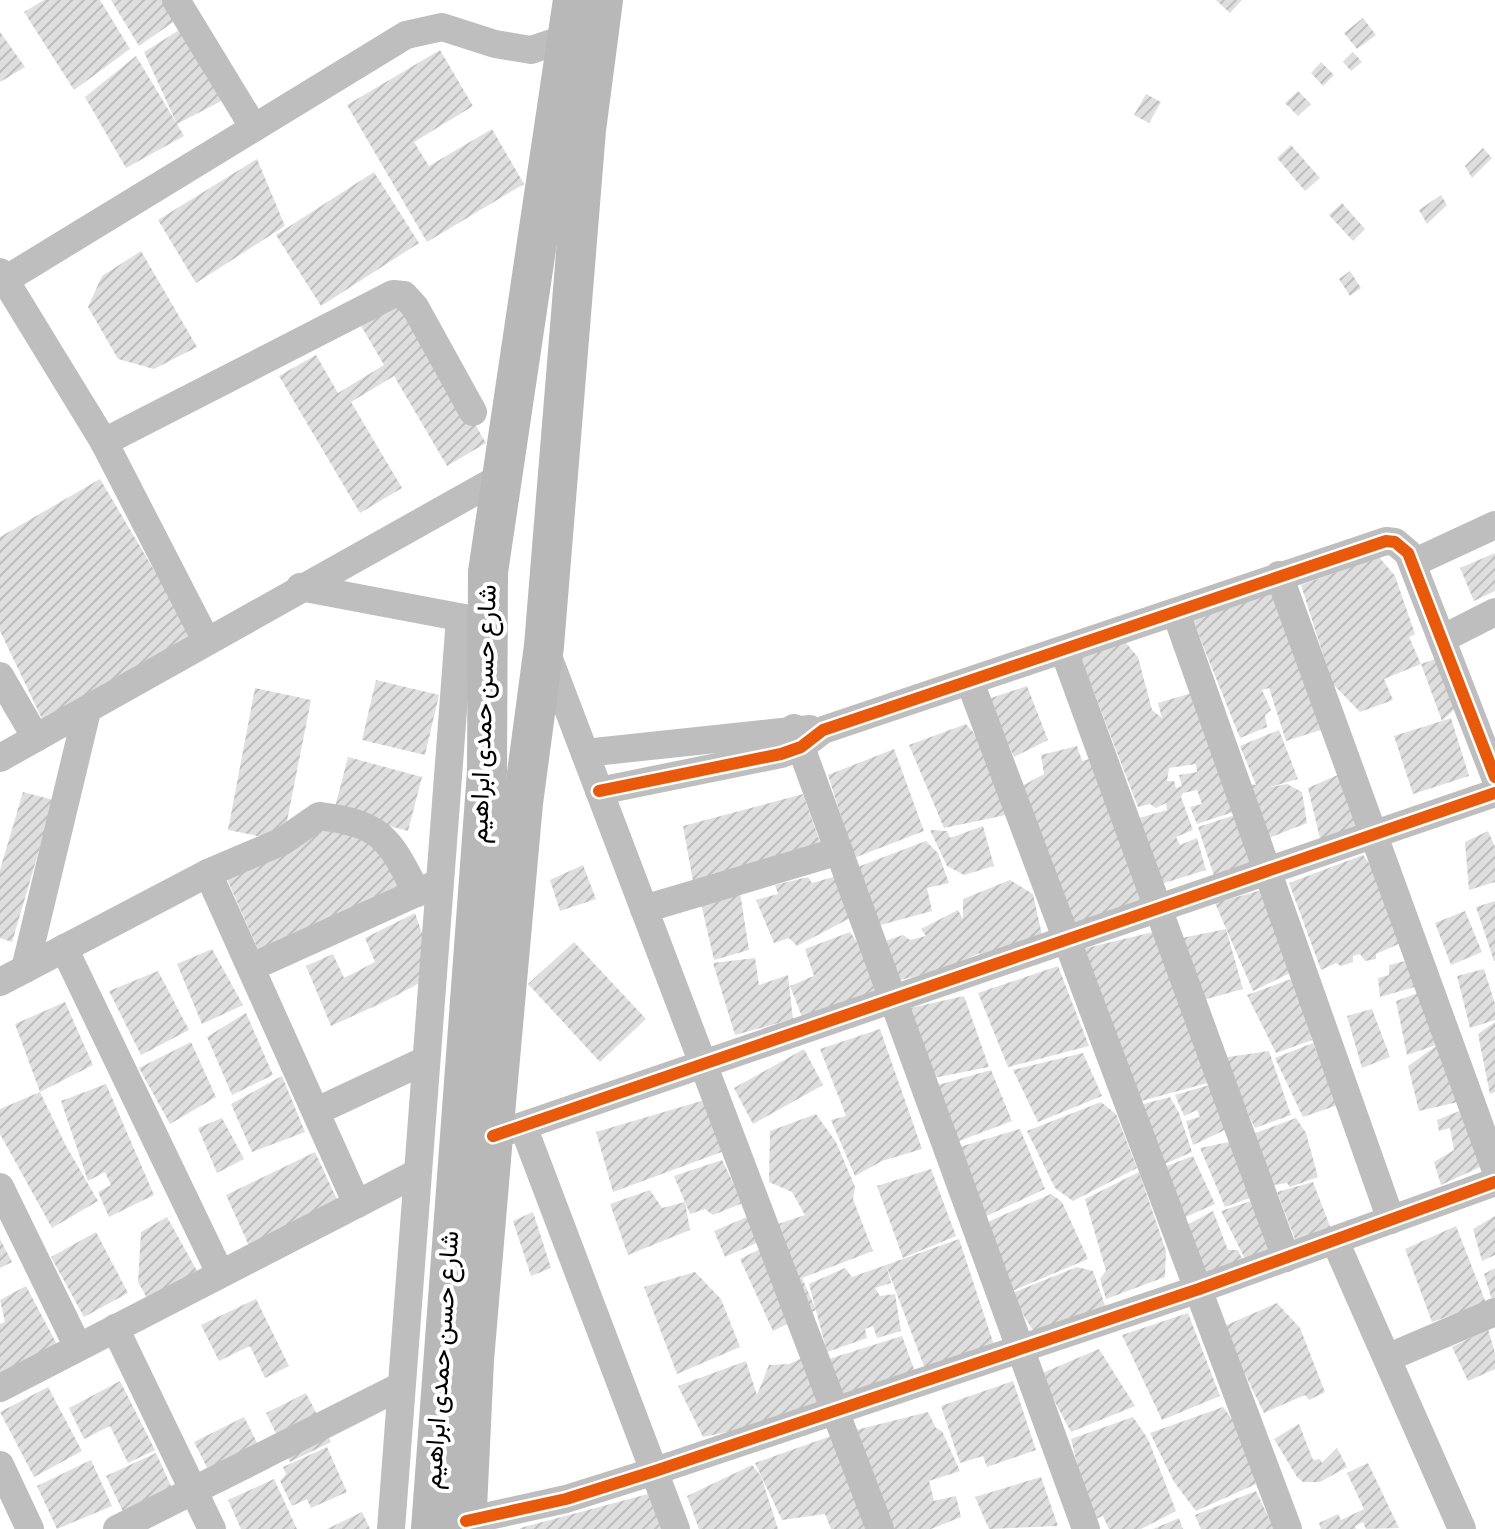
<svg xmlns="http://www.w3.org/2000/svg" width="1495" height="1529" viewBox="0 0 1495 1529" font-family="'Sofia Sans Condensed',Vazirmatn,sans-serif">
<defs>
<pattern id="building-hatch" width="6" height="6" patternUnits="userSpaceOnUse" patternTransform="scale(2)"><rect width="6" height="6" fill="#dfdfdf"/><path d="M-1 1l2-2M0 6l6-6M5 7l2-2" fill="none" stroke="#bebebe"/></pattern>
</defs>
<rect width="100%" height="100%" fill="#fff"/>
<g fill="url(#building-hatch)" fill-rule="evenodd">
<polygon points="44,0 100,0 130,49 74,90 24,12"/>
<polygon points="111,0 168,0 179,18 139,46"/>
<polygon points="1216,0 1242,0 1230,13"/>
<polygon points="1363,18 1376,35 1357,49 1344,33"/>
<polygon points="181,29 225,99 177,124 184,136 126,168 85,97 136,56 177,124 144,52"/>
<polygon points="0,32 25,67 0,82"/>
<polygon points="440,50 473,106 414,142 429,166 492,129 524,184 427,242 347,105"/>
<polygon points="1353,52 1362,62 1351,71 1343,62"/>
<polygon points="1321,62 1334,75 1323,86 1311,73"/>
<polygon points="1298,91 1311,104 1298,116 1285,103"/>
<polygon points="1146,94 1161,102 1149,123 1134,115"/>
<polygon points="1291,145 1320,178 1305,191 1277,158"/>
<polygon points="1483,148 1492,158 1472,178 1465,166"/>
<polygon points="257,159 285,226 196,283 158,220"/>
<polygon points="374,172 419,243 321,306 276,235"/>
<polygon points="1441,195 1447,205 1427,224 1419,210"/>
<polygon points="1342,203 1365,229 1353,241 1329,215"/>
<polygon points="141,251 197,347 154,369 118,359 88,307 102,276"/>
<polygon points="1350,271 1361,288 1350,296 1339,279"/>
<polygon points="399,294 486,443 447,466 394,376 351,402 402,488 360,513 279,376 316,355 338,393 384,365 357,319"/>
<polygon points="100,479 198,644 44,723 0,631 0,537"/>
<polygon points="1495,553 1495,591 1474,601 1460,568"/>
<polygon points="1379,557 1395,576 1415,634 1409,637 1421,664 1384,679 1393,700 1360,712 1332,683 1301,585"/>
<polygon points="1271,592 1324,729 1286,741 1269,688 1262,690 1271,710 1265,715 1267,727 1240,738 1192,618"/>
<path d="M1125,642L1138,657L1152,710L1162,718L1158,703L1192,693L1236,811L1197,824L1190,807L1202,804L1197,790L1183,793L1181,797L1193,830L1176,837L1180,845L1197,838L1206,870L1161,884L1139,818L1167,810L1166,803L1156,808L1150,804L1138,807L1080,656ZM1196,764L1197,772L1179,775L1182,786L1176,788L1174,781H1167L1169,768Z"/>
<polygon points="1438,658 1457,707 1442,721 1451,718 1469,776 1413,794 1394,736 1442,721 1421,664"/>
<polygon points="376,680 439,695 425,755 362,740"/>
<polygon points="1027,686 1048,740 1014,757 988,699"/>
<polygon points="255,688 311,700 283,841 228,830"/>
<polygon points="966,724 985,746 1006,815 944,828 909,745"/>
<polygon points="1279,730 1298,779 1266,788 1287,784 1302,792 1307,823 1269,838 1250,784 1256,785 1240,746"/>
<polygon points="1077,746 1082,761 1099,756 1152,904 1072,928 1020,787 1044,774 1041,755"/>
<polygon points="894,749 924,831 854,858 828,775"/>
<polygon points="348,757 422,777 408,831 334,811"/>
<polygon points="1340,774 1362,829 1321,843 1308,788"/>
<polygon points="23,792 54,800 12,942 0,938 0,870"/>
<polygon points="803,794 820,842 693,881 683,826"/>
<polygon points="1235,815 1259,869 1216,882 1198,827"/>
<polygon points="325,826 374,844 402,890 260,954 227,879"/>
<polygon points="983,826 994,866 964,875 947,866 930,830 947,831 950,838"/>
<polygon points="1488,831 1495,847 1495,882 1469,890 1465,842"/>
<polygon points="926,841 938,853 949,883 927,888 932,911 877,926 855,868"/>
<polygon points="1363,855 1382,881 1401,943 1376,954 1376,959 1365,961 1360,954 1353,956 1353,962 1341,966 1336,963 1321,970 1289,883"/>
<polygon points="583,865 596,899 560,911 550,880"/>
<polygon points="837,876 850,918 797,946 789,938 774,943 756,900 778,894 775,885 808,877 812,883"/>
<polygon points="1010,880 1033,894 1044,944 984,963 979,953 953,967 892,982 879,943 903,935 910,940 926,936 921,929 958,910 963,919 963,899"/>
<polygon points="739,886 749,950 714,960 700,899"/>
<polygon points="1269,888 1290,973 1253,991 1215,903"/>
<polygon points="1495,901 1495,961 1494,961 1476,907"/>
<polygon points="1465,911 1482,952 1451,965 1435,923"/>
<polygon points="415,913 436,974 388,1000 331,1026 306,966 333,954 344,978 375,962 365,938"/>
<polygon points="1226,929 1243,989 1203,1000 1182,938"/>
<polygon points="850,932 861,948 880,1000 804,1022 790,986 814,976 805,949"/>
<polygon points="1153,932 1215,1081 1134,1103 1078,950"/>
<polygon points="574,942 646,1019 600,1062 528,984"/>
<polygon points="212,949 243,1005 202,1024 177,964"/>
<polygon points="755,958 759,985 788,975 793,1019 735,1035 713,963"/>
<polygon points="1409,960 1418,986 1380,997 1378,978 1389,975 1389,965"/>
<polygon points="1058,966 1089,1046 1008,1067 978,993"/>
<polygon points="1484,969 1495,1004 1495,1020 1470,1028 1457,976"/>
<polygon points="158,971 189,1030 141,1055 109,991"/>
<polygon points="1291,979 1297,988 1312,1040 1276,1053 1247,995"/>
<polygon points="1418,993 1439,1044 1407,1055 1396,1001"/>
<polygon points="964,996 989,1067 928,1079 906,1009"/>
<polygon points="65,1002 93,1065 40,1092 65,1144 98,1201 52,1228 0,1134 0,1109 40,1092 15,1024"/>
<polygon points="1372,1009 1390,1057 1362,1068 1347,1016"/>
<polygon points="246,1013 273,1075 232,1095 207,1037"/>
<polygon points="1495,1022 1495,1092 1490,1094 1478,1034"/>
<polygon points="880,1029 922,1149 882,1161 855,1176 831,1120 846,1116 820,1049"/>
<polygon points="191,1042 216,1097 170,1124 139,1068"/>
<polygon points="1313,1043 1338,1105 1303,1117 1275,1058"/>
<polygon points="1439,1044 1458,1102 1419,1111 1408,1066"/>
<polygon points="804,1049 823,1085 753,1124 734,1088"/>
<polygon points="1269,1051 1291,1115 1255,1128 1221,1058"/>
<polygon points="1083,1053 1102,1096 1038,1122 1013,1070"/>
<polygon points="991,1070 1012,1121 951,1144 931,1087"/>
<polygon points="282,1076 305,1132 252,1152 231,1104"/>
<polygon points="106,1084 154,1195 109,1217 98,1192 111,1185 105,1172 88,1181 61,1101"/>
<polygon points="1213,1084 1229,1128 1193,1145 1186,1121 1200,1117 1197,1110 1184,1116 1175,1095"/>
<polygon points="1170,1097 1179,1113 1192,1152 1160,1166 1136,1106"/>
<polygon points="708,1099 727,1150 613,1192 596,1132"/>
<polygon points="1101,1102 1116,1114 1137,1168 1073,1201 1055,1188 1027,1131"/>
<polygon points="1462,1110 1480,1167 1441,1185 1434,1162 1454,1150 1450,1128 1439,1131 1437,1120"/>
<polygon points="816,1114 836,1142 855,1187 853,1199 873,1251 802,1278 816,1310 773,1331 740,1259 784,1237 778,1224 805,1215 792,1192 769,1182 770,1131"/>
<polygon points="222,1118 244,1159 217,1173 198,1128"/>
<polygon points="1296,1118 1306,1133 1318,1177 1290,1187 1287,1183 1273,1185 1253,1134"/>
<polygon points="1020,1129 1045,1189 980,1219 956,1148"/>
<polygon points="1238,1140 1258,1195 1225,1207 1200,1148"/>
<polygon points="315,1152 340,1206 250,1248 226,1195"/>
<polygon points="1193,1156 1215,1204 1179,1220 1159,1169"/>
<polygon points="722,1160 743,1203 713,1215 705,1209 690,1214 674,1176"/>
<polygon points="931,1169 956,1236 903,1258 877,1186"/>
<polygon points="1139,1172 1166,1251 1165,1277 1106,1299 1100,1279 1106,1271 1085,1199"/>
<polygon points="1313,1182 1333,1234 1298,1247 1277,1192"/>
<polygon points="650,1190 662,1208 685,1202 690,1230 628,1255 610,1204"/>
<polygon points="1051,1194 1062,1202 1088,1259 1012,1291 983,1224"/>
<polygon points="1260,1198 1280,1255 1247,1263 1221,1211"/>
<polygon points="768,1208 775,1235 725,1257 714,1231"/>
<polygon points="1213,1211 1228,1250 1238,1250 1246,1267 1206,1283 1183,1227"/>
<polygon points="533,1212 551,1268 531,1276 513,1221"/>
<polygon points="1495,1216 1495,1255 1482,1261 1473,1229"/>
<polygon points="167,1217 201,1278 152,1307 138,1282 141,1232"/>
<polygon points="1456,1226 1486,1303 1432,1322 1405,1249"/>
<polygon points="96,1232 128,1293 84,1317 51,1257"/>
<polygon points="0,1239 12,1262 0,1268"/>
<polygon points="959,1239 997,1354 928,1377 886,1265"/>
<polygon points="886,1265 891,1283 875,1288 880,1296 895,1294 901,1331 877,1338 873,1326 865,1329 867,1338 827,1352 809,1284 845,1268 852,1277"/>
<polygon points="1077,1267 1093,1271 1108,1314 1045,1349 1010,1294"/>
<polygon points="1495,1268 1495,1299 1492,1300 1484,1274"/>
<polygon points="695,1272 721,1299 740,1347 677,1374 644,1287"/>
<polygon points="26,1286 61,1352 0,1373 0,1324 5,1322 0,1300"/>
<polygon points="256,1299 289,1366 265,1378 250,1346 219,1361 201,1325"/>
<polygon points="1277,1303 1300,1328 1325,1392 1309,1400 1305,1395 1264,1413 1222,1327"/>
<polygon points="1188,1313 1220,1396 1162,1420 1122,1335"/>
<polygon points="1488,1329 1495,1353 1495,1369 1468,1381 1452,1347"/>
<polygon points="902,1336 918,1380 843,1403 829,1359"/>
<polygon points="1099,1349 1135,1406 1071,1432 1040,1374"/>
<polygon points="809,1355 833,1410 703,1437 678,1386 746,1361 757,1395 769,1365 789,1364"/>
<polygon points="120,1381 155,1450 128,1463 110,1426 84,1439 69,1408"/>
<polygon points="1013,1381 1036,1450 987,1467 983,1456 960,1463 941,1406"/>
<polygon points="48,1387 82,1451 34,1477 0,1412"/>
<polygon points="306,1393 331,1442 290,1462 266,1413"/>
<polygon points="1223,1407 1240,1430 1256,1484 1196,1511 1174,1482 1150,1433"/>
<polygon points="928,1412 936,1428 942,1431 960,1471 929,1481 934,1501 956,1496 961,1517 931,1529 891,1529 856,1430"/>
<polygon points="244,1417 270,1468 220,1493 194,1442"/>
<polygon points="1133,1417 1148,1439 1176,1511 1141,1529 1109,1529 1103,1516 1091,1521 1071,1439"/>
<polygon points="1299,1424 1313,1460 1320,1459 1322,1463 1337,1448 1347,1467 1320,1482 1303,1482 1297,1477 1274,1439"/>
<polygon points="831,1436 871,1529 831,1529 825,1514 782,1520 755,1463"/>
<polygon points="327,1447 347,1492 311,1508 307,1499 292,1506 280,1481 286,1474 283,1467"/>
<polygon points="156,1453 175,1495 126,1518 106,1476"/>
<polygon points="91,1460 112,1506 57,1529 37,1486"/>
<polygon points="1368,1463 1399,1528 1366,1529 1363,1522 1355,1526 1356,1529 1321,1529 1319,1523 1338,1514 1341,1520 1364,1509 1347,1473"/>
<polygon points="752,1465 761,1476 778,1529 699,1529 687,1496"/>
<polygon points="1041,1477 1058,1526 989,1529 975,1497"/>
<polygon points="274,1479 297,1529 241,1529 228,1500"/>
<polygon points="1256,1491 1274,1529 1201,1529 1195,1515"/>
<polygon points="648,1494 662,1529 520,1529 520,1528"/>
<polygon points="362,1512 370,1529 327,1529"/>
<polygon points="1179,1518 1183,1529 1153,1529"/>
</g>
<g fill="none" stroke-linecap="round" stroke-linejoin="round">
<g stroke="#bebebe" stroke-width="28">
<polyline points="176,0 254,128"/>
<polyline points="0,272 104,442 206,640"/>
<polyline points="0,283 406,35 442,27 495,44 531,50 570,37"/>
<polyline points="104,442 393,294 404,295 415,307 473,412"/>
<polyline points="1413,563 1495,525"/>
<polyline points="1279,575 1495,1168"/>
<polyline points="300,587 480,621"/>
<polyline points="1176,613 1391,1220"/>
<polyline points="1442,639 1495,612"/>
<polyline points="546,651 880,1529"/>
<polyline points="1064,651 1286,1258"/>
<polyline points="0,676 36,738"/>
<polyline points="970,682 1288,1529"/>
<polyline points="794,728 1086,1529"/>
<polyline points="585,753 810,729"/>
<polyline points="0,758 501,477"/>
<polyline points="599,791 781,754 801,747 823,730 1386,541 1395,542 1408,553 1495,777"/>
<polyline points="208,873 357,1204"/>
<polyline points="644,909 839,851"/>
<polyline points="64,948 220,1273"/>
<polyline points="252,967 434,885"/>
<polyline points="25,969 87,711"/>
<path d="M0,982L208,873L283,841L319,816C383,824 389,839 417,893"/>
<polyline points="317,1111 426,1060"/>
<polyline points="523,1126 676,1529"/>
<polyline points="493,1136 1495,793"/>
<polyline points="0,1187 78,1347"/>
<polyline points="1335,1241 1462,1529"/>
<polyline points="115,1328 212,1529"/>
<polyline points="1387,1358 1495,1312"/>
<polyline points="0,1388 417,1173"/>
<polyline points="0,1465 30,1529"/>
<polyline points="466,1521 566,1499 655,1471 1199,1289 1495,1182"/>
<polyline points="117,1529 401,1386"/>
<polyline points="391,1529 460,618"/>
</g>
<g stroke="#b8b8b8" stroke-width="40">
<polyline points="431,1529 487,771 488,572 573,0"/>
<polyline points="466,1529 474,1360 493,1136 523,803 544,646 586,130 603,0"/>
</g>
<g stroke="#fff" stroke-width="17">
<g id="cycleway">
<polyline points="599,791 781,754 801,747 823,730 1386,541 1395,542 1408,553 1495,777"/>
<polyline points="493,1136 1495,793"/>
<polyline points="466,1521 566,1499 655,1471 1199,1289 1495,1182"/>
</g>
</g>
<use href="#cycleway" stroke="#e8590c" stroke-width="12"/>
</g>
<g text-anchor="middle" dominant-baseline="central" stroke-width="8" stroke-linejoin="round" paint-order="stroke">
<g font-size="26" fill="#000" stroke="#fff">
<text transform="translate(484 714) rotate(-88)">شارع حسن حمدى ابراهيم</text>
<text transform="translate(442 1360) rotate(-86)">شارع حسن حمدى ابراهيم</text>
</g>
</g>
</svg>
